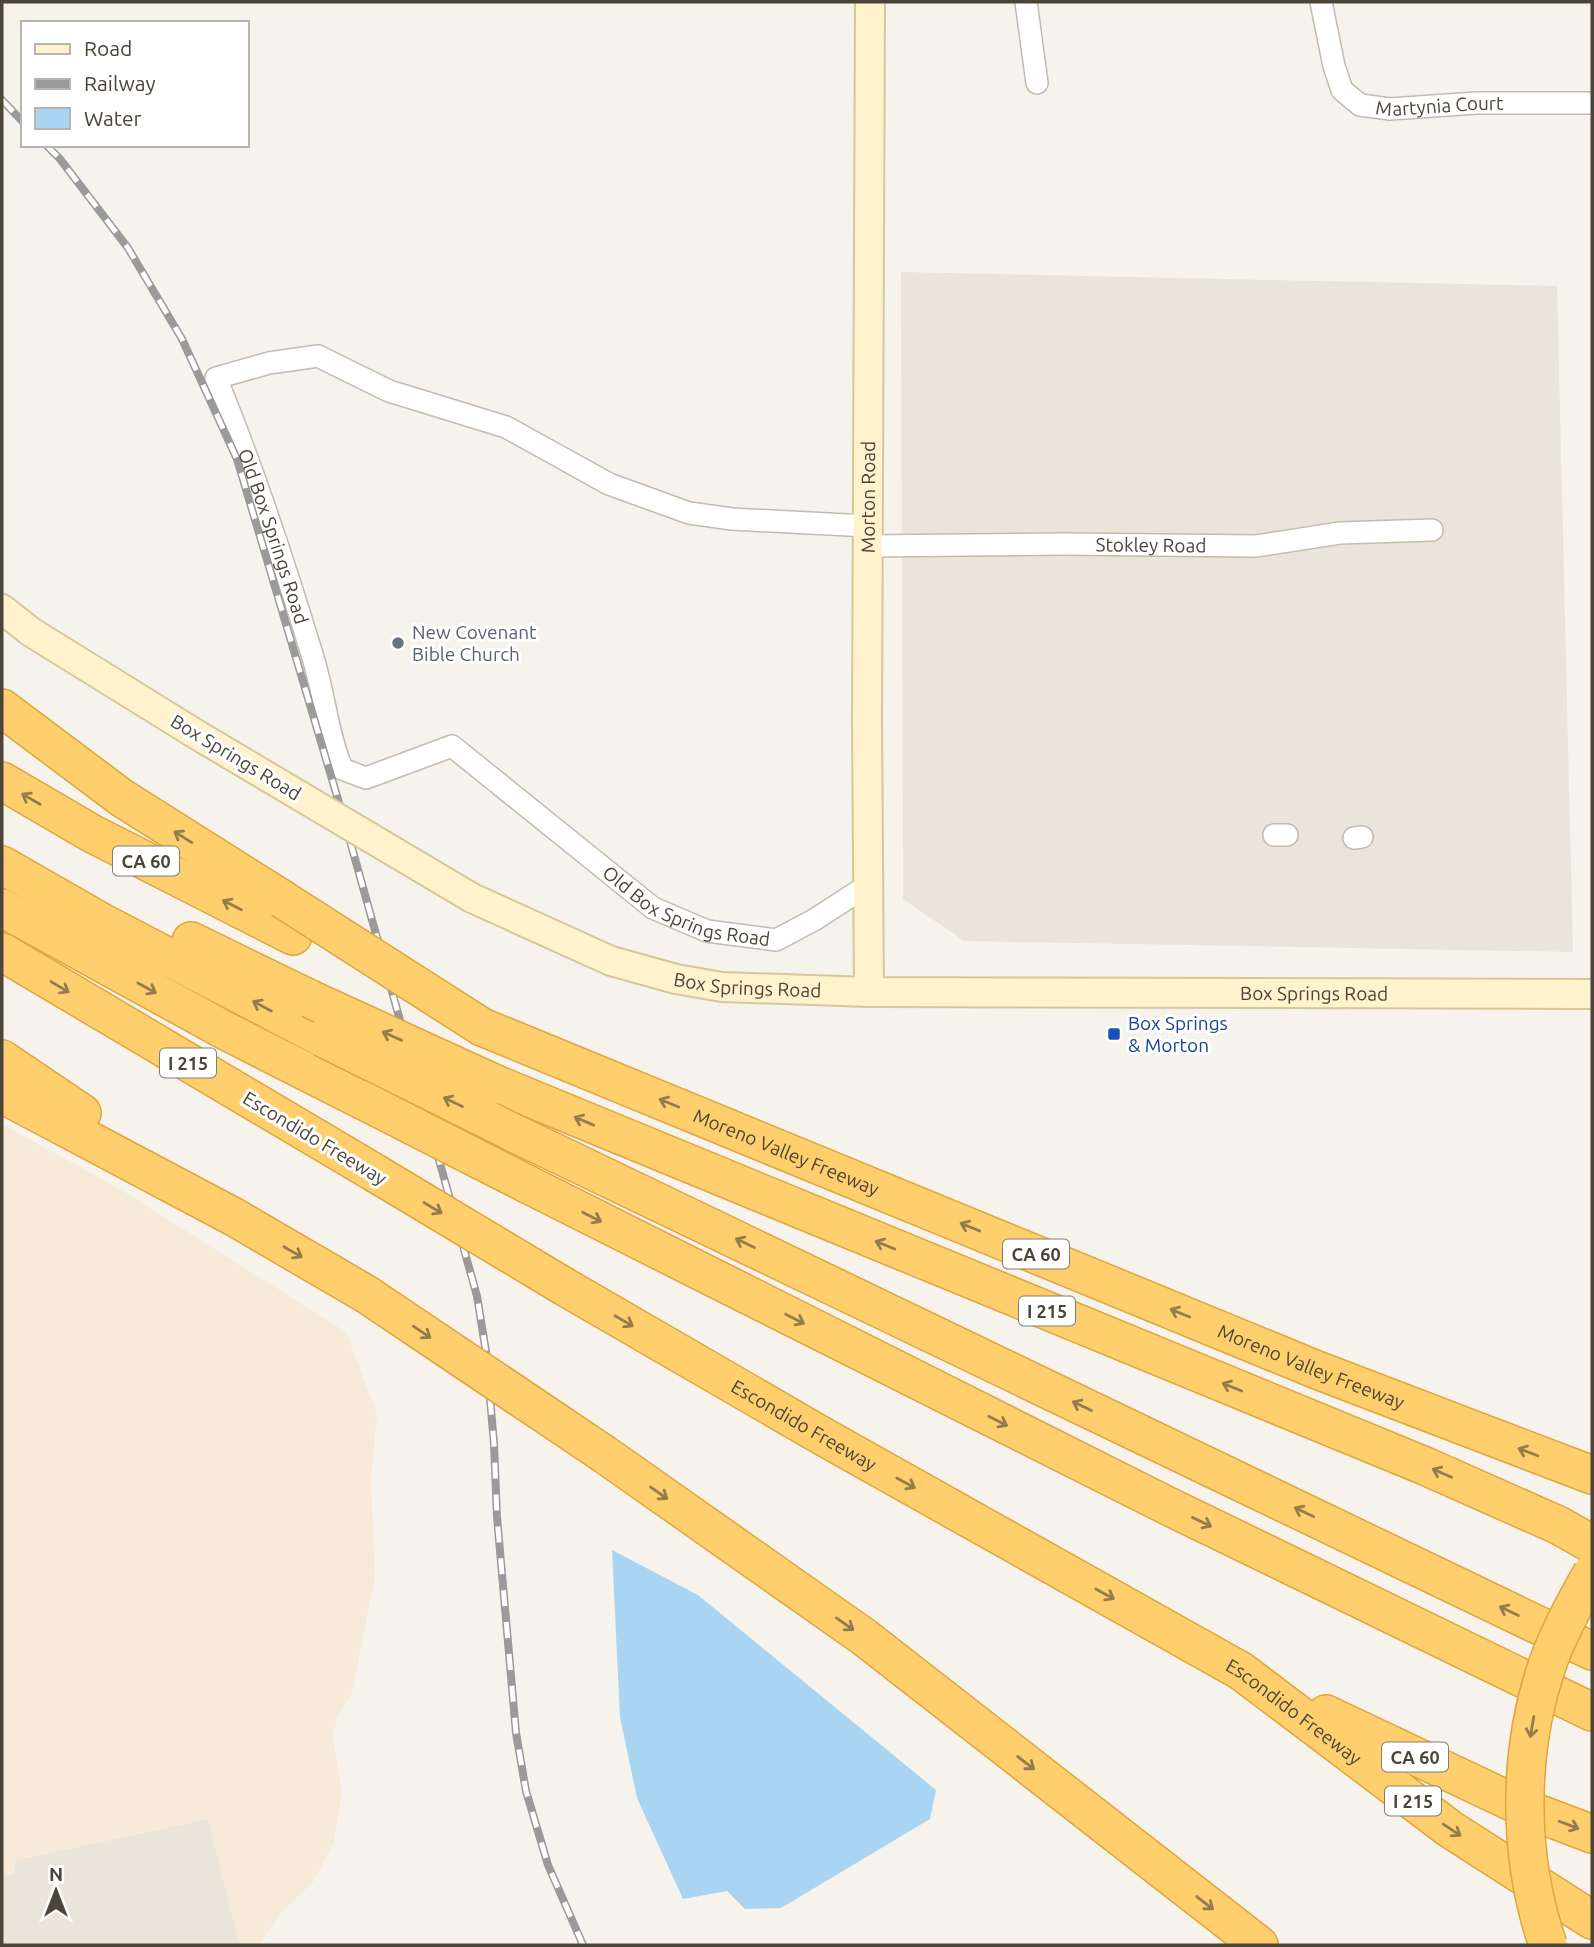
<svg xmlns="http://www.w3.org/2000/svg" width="1594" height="1947" viewBox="0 0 1594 1947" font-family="Ubuntu,sans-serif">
<rect width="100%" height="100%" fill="#f6f3ec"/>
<g fill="#eae5da">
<polygon points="901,272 1557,286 1573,952 964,941 903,899"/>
<polygon points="208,1819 240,1945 2,1945 2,1876 13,1874 16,1860"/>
</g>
<polygon fill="#f7ead8" points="2,1124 118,1188 346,1332 377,1414 371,1481 375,1577 352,1693 337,1719 333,1735 342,1794 334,1842 313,1882 282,1912 259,1945 240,1945 208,1819 16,1860 13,1874 2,1876"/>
<polygon fill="#a9d4f2" points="612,1550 698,1595 936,1790 930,1819 781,1908 745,1909 727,1891 683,1899 637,1798 620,1717"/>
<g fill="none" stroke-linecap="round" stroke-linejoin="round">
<g stroke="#c2bbae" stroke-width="24">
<g id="street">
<polyline points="1026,2 1037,83"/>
<path id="s1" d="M1321,2L1334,66L1342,90L1360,105L1390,109L1476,103H1592"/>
<path id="s2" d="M867,526L732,519L689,513L609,484L506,427L389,391L318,356L269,363L216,378C254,470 285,565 314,661C325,698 327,732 342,769L366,778L452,746L653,908L707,931L776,940L814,920L868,885"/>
<path id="s3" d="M867,546L1064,544L1256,546L1340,533L1432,530"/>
<polyline points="1274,835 1287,835"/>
<polyline points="1354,838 1362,837"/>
</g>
</g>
<g stroke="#d6c79b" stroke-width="32">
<g id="secondary">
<polyline points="2,609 31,632 199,736"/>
<path id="s4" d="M472,898L611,961L676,979L722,987L869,992L1592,994"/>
<path id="s5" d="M869,992L867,721L870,2"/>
</g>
</g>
<g stroke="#e0a43c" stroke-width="40">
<g id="highway">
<polyline points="2,708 122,798 282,899"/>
<polyline points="2,781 91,833 293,936"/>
<polyline points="2,865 105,924 323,1038"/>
<polyline points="2,908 226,1031 360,1099"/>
<polyline points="191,941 310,999"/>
<polyline points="2,952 375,1173"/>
<path id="s6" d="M482,1027L1317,1370L1592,1475"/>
<polyline points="2,1059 82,1113"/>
<polyline points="498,1085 1425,1466 1558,1525 1592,1544"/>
<polyline points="2,1094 234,1217 366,1294"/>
<polyline points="514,1133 1592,1651"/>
<polyline points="531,1186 1166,1505 1592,1712"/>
<path id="s7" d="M565,1287L824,1437L1241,1671L1450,1829L1592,1920"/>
<polyline points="604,1454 864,1637 1259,1945"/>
<polyline points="1326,1714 1529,1810 1592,1834"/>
</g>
</g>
<use href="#street" stroke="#fff" stroke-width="21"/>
<use href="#secondary" stroke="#fff3cd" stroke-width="28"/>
<use href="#highway" stroke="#ffcf6e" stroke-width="37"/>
<g stroke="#9a9a9a" stroke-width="8">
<g id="rail">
<polyline points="2,100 23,122"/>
<polyline points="46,145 60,159 128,248 182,339 237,459 345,823 477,1296 486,1352 494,1444 497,1517 516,1733 526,1791 548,1865 583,1945"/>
</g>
</g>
<use href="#rail" stroke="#fff" stroke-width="5" stroke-dasharray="16" stroke-linecap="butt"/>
<g stroke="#d6c79b" stroke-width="32" stroke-linecap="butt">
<polyline id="secondary-bridge" points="199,736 472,898"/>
</g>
<g stroke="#e0a43c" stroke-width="40" stroke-linecap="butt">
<g id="highway-bridge">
<polyline points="282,899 482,1027"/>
<polyline points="310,999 498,1085"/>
<polyline points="323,1038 514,1133"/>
<polyline points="360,1099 531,1186"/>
<polyline points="375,1173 565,1287"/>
<polyline points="366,1294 604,1454"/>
<path d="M1548,1945C1517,1855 1517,1750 1549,1660C1560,1630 1576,1601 1592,1573"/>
</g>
</g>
<use href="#secondary-bridge" stroke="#fff3cd" stroke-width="28"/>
<use href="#highway-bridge" stroke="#ffcf6e" stroke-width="37"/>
</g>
<defs><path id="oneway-shaft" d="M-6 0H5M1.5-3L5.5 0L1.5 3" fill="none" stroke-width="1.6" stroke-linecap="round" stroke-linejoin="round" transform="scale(1.75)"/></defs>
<g stroke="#937c4e">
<use href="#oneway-shaft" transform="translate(31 799) rotate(-150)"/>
<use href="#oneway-shaft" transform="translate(183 837) rotate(-148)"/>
<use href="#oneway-shaft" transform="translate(232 905) rotate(-153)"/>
<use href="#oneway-shaft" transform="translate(60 987) rotate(31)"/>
<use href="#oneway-shaft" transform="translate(147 988) rotate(29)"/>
<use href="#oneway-shaft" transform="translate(262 1006) rotate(-152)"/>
<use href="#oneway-shaft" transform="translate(392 1036) rotate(-156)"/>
<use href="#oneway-shaft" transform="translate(453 1102) rotate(-154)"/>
<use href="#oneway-shaft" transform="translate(669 1103) rotate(-158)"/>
<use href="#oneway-shaft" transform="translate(584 1121) rotate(-157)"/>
<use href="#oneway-shaft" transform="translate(433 1208) rotate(31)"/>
<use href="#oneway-shaft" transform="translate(592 1217) rotate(27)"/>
<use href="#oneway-shaft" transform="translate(970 1227) rotate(-158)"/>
<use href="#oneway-shaft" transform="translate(745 1243) rotate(-154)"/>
<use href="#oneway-shaft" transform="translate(885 1245) rotate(-158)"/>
<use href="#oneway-shaft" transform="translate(293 1252) rotate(30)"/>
<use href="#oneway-shaft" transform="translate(1180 1313) rotate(-158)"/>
<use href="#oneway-shaft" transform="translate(795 1319) rotate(27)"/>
<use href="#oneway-shaft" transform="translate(624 1321) rotate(30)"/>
<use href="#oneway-shaft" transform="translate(422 1332) rotate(34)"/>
<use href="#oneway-shaft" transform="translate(1232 1387) rotate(-158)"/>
<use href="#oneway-shaft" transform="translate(1082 1406) rotate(-154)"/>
<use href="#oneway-shaft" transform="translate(998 1421) rotate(27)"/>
<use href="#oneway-shaft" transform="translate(1528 1452) rotate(-159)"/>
<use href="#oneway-shaft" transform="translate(1442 1473) rotate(-156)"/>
<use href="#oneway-shaft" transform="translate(906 1483) rotate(29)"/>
<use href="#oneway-shaft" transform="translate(659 1493) rotate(35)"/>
<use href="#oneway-shaft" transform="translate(1304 1512) rotate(-154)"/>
<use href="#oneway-shaft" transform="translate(1202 1522) rotate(26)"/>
<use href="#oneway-shaft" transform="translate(1105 1594) rotate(29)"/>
<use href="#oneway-shaft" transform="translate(1509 1611) rotate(-154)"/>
<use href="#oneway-shaft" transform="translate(845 1624) rotate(35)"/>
<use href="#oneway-shaft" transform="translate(1532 1727) rotate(100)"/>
<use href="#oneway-shaft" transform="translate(1026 1763) rotate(38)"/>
<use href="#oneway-shaft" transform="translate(1569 1825) rotate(21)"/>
<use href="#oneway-shaft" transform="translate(1452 1830) rotate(34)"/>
<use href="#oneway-shaft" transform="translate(1205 1903) rotate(38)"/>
</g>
<circle fill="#6b7280" stroke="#fff" stroke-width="2.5" cx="398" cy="643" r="7"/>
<rect fill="#1a4fb4" stroke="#fff" stroke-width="2.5" x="1107" y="1027" width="14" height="14" rx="3.5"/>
<g text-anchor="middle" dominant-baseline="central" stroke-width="6" stroke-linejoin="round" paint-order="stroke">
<g fill="#fff" stroke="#817c74" stroke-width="2">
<rect x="113" y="846.5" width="66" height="29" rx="5"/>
<rect x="160" y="1048.5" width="56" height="29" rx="5"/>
<rect x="1003" y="1239.5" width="66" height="29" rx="5"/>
<rect x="1019" y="1296.5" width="56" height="29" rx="5"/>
<rect x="1382" y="1742.5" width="66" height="29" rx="5"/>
<rect x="1385" y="1786.5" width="56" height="29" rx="5"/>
</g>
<g font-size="18" font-weight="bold" fill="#4b4439">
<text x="146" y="861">CA 60</text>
<text x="188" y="1063">I 215</text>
<text x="1036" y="1254">CA 60</text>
<text x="1047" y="1311">I 215</text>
<text x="1415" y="1757">CA 60</text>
<text x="1413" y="1801">I 215</text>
</g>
<g font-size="19" fill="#4b4439" stroke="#fff">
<text stroke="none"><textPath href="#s1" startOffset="194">Martynia Court</textPath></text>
<text stroke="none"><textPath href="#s5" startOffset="495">Morton Road</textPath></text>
<text stroke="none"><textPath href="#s2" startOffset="856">Old Box Springs Road</textPath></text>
<text stroke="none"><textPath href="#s3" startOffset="284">Stokley Road</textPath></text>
<text transform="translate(236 757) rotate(31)">Box Springs Road</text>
<text stroke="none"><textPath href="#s2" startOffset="1505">Old Box Springs Road</textPath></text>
<text stroke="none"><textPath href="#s4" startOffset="292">Box Springs Road</textPath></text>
<text stroke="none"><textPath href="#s4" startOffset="859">Box Springs Road</textPath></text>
<text transform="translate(315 1138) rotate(31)">Escondido Freeway</text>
<text stroke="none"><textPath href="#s6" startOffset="329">Moreno Valley Freeway</textPath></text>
<text stroke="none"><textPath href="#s6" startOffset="896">Moreno Valley Freeway</textPath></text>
<text stroke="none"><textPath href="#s7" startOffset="276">Escondido Freeway</textPath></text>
<text stroke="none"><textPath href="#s7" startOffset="844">Escondido Freeway</textPath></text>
</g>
<g font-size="19" fill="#5b616d" stroke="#fff" text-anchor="start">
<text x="412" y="632">New Covenant<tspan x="412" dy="22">Bible Church</tspan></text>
</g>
<g font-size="19" fill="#164399" stroke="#fff" text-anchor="start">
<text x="1128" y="1023">Box Springs<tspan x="1128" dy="22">&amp; Morton</tspan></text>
</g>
</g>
<rect width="1594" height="1947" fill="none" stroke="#4b4439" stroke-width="7"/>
<rect x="21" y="21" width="228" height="126" fill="#ffffff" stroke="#b7b4b0" stroke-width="2"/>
<rect x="35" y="44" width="35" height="10" fill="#fff3cd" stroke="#b7b4b0" stroke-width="2"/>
<text x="84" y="56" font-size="21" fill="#4b4439">Road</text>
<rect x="35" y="79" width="35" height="10" fill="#9a9a9a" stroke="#b7b4b0" stroke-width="2"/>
<text x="84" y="91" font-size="21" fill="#4b4439">Railway</text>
<rect x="35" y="108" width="35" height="21" fill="#a9d4f2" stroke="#b7b4b0" stroke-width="2"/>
<text x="84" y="126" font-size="21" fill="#4b4439">Water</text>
<g transform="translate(56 1891)" stroke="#ffffff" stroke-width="5" paint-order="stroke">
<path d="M0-5L12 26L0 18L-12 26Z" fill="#4b4439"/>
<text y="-10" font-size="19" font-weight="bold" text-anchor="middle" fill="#4b4439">N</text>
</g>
</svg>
